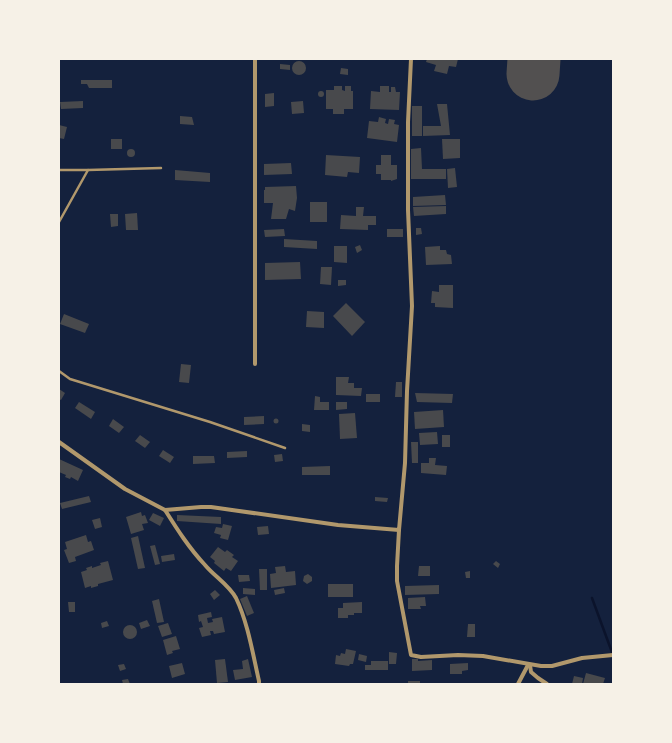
<svg xmlns="http://www.w3.org/2000/svg" width="672" height="743" viewBox="0 0 672 743" font-family="Helvetica,sans-serif">
<rect width="100%" height="100%" fill="#14213d"/>
<g fill="none" stroke-linecap="round" stroke-linejoin="round">
<polyline stroke="#0b132b" stroke-width="2.5" points="592,598 613,655"/>
<polyline stroke="#525050" stroke-width="53" points="533,74 534,59"/>
</g>
<g fill="#48494c">
<polygon points="427,59 458,59 456,67 449,66 447,74 434,71 436,65 426,62"/>
<circle cx="299" cy="68" r="7"/>
<polygon points="280,64 290,65 290,70 280,69"/>
<polygon points="341,68 348,69 348,75 340,74"/>
<polygon points="81,80 112,80 112,88 89,88 87,84 81,84"/>
<polygon points="334,86 342,86 342,90 345,91 345,86 351,86 351,91 353,91 353,109 344,109 344,114 333,114 333,109 326,109 326,90 334,90"/>
<polygon points="380,86 389,86 389,92 391,92 391,87 395,87 396,92 400,92 399,110 370,109 371,91 380,92"/>
<circle cx="321" cy="94" r="3"/>
<polygon points="274,93 274,106 265,107 265,94"/>
<polygon points="83,101 83,108 61,109 60,102"/>
<polygon points="303,101 304,113 292,114 291,102"/>
<polygon points="437,104 447,104 450,135 423,136 423,126 441,126"/>
<rect x="412" y="106" width="10" height="30"/>
<polygon points="180,116 192,117 194,125 180,124"/>
<polygon points="379,117 386,119 385,123 388,124 389,119 395,120 394,124 399,125 397,142 367,138 369,121 378,122"/>
<polygon points="59,125 67,127 64,139 59,138"/>
<rect x="111" y="139" width="11" height="10"/>
<polygon points="442,139 460,139 460,158 443,159"/>
<polygon points="421,148 422,169 446,169 446,179 411,179 411,149"/>
<circle cx="131" cy="153" r="4"/>
<polygon points="326,155 360,157 359,173 348,172 347,177 325,175"/>
<polygon points="381,155 391,155 391,165 397,165 397,179 391,181 391,180 381,180 381,174 376,174 376,165 381,165"/>
<polygon points="291,163 292,174 264,175 264,164"/>
<polygon points="455,168 457,187 448,188 447,169"/>
<polygon points="175,170 210,173 210,182 175,180"/>
<polygon points="296,186 297,198 295,211 289,209 286,219 271,219 273,203 264,203 264,190 265,190 265,187"/>
<polygon points="445,195 446,205 413,206 413,197"/>
<rect x="310" y="202" width="17" height="20"/>
<polygon points="446,206 446,214 414,216 413,207"/>
<polygon points="356,207 364,207 363,216 376,216 376,225 368,225 368,230 340,229 341,215 356,216"/>
<polygon points="137,213 138,230 126,230 125,214"/>
<polygon points="110,214 118,214 118,226 111,227"/>
<polygon points="416,228 421,228 422,234 416,235"/>
<polygon points="284,229 285,236 265,237 264,230"/>
<rect x="387" y="229" width="16" height="8"/>
<polygon points="284,239 317,241 317,249 284,247"/>
<polygon points="360,245 362,250 357,253 355,247"/>
<polygon points="334,246 347,246 347,263 334,262"/>
<polygon points="440,246 440,250 446,250 447,254 451,255 452,264 426,265 425,247"/>
<polygon points="300,262 301,279 265,280 265,263"/>
<polygon points="321,267 332,267 331,285 320,284"/>
<polygon points="338,280 346,280 346,285 338,286"/>
<polygon points="439,285 453,285 453,308 435,307 435,303 431,303 432,291 439,292"/>
<polygon points="346,303 365,322 352,336 333,316"/>
<polygon points="307,311 324,312 324,328 306,327"/>
<polygon points="64,314 89,324 85,333 60,324"/>
<polygon points="181,364 191,365 189,383 179,382"/>
<polygon points="336,377 349,377 348,383 354,383 354,388 362,388 361,396 336,395"/>
<polygon points="396,382 402,382 402,397 395,397"/>
<polygon points="59,389 65,393 61,400 59,399"/>
<polygon points="415,393 453,394 452,403 417,402"/>
<rect x="366" y="394" width="14" height="8"/>
<polygon points="315,396 320,397 320,402 329,402 329,410 314,410"/>
<polygon points="79,402 95,412 91,419 75,408"/>
<polygon points="336,402 347,402 347,409 336,410"/>
<polygon points="443,410 444,427 415,429 414,412"/>
<polygon points="355,413 357,438 340,439 339,414"/>
<polygon points="264,416 264,424 244,425 244,417"/>
<circle cx="276" cy="421" r="2.5"/>
<polygon points="113,419 124,427 119,433 109,426"/>
<polygon points="302,424 310,425 310,432 302,431"/>
<polygon points="437,432 438,444 420,445 419,433"/>
<polygon points="140,435 150,442 145,448 135,441"/>
<rect x="442" y="435" width="8" height="12"/>
<polygon points="411,442 418,442 418,463 412,463"/>
<polygon points="163,450 174,457 170,463 159,456"/>
<polygon points="247,451 247,457 227,458 227,452"/>
<polygon points="282,454 283,461 275,462 274,455"/>
<polygon points="193,456 214,456 215,463 193,464"/>
<polygon points="429,458 436,458 435,465 447,466 446,475 421,473 421,463 429,463"/>
<polygon points="59,459 83,470 78,481 71,477 70,479 65,477 66,475 59,472"/>
<polygon points="330,466 330,475 302,475 302,467"/>
<polygon points="89,496 91,502 62,509 60,503"/>
<polygon points="375,497 388,498 387,502 375,501"/>
<polygon points="141,512 142,516 145,515 148,523 142,524 144,530 131,534 126,517"/>
<polygon points="153,513 164,518 160,526 149,520"/>
<polygon points="177,515 221,517 221,524 177,521"/>
<polygon points="100,518 102,527 95,529 92,520"/>
<polygon points="223,524 232,526 228,540 220,538 221,535 214,533 216,527 222,528"/>
<polygon points="268,526 269,534 258,535 257,527"/>
<polygon points="86,535 88,542 91,541 94,550 75,557 76,561 69,563 64,550 67,549 65,542"/>
<polygon points="138,536 145,568 138,569 131,538"/>
<polygon points="155,545 160,564 155,565 150,546"/>
<polygon points="218,547 225,552 227,550 234,555 232,557 238,561 231,571 226,568 224,571 214,563 215,561 210,557"/>
<polygon points="174,554 175,560 162,562 161,556"/>
<polygon points="108,561 113,580 98,584 98,586 91,588 91,586 85,588 81,572 87,570 86,568 92,566 92,568 101,565 100,563"/>
<polygon points="496,561 500,564 498,568 493,564"/>
<polygon points="285,566 286,572 295,571 296,585 271,588 270,574 276,573 275,567"/>
<polygon points="419,566 430,566 430,576 418,576"/>
<polygon points="259,569 267,569 267,590 260,590"/>
<polygon points="470,571 470,578 466,578 465,572"/>
<polygon points="308,574 312,577 312,581 307,584 303,581 304,576"/>
<polygon points="238,575 249,575 250,581 239,582"/>
<rect x="328" y="584" width="25" height="13"/>
<polygon points="439,585 439,594 405,595 405,586"/>
<polygon points="243,588 255,589 255,595 243,594"/>
<polygon points="284,588 285,593 275,595 274,590"/>
<polygon points="215,590 220,595 214,600 210,594"/>
<polygon points="247,596 254,613 247,616 240,599"/>
<polygon points="425,597 426,606 420,606 421,609 408,609 408,598"/>
<polygon points="159,599 164,622 157,623 152,601"/>
<polygon points="68,602 75,602 75,612 69,612"/>
<polygon points="362,602 362,613 354,613 354,615 348,615 348,618 338,618 338,608 343,608 343,603"/>
<polygon points="211,612 212,617 207,618 208,623 213,622 212,619 222,617 225,632 214,634 213,631 210,631 211,635 202,637 199,628 203,627 201,621 199,622 198,615"/>
<polygon points="147,620 150,626 141,629 139,623"/>
<polygon points="107,621 109,626 102,628 101,623"/>
<polygon points="168,623 172,634 162,637 158,626"/>
<polygon points="468,624 475,624 475,637 467,637"/>
<circle cx="130" cy="632" r="7"/>
<polygon points="176,636 180,649 172,651 173,653 167,655 163,640"/>
<polygon points="346,649 356,651 353,664 350,664 349,666 335,664 336,655 340,656 341,653 345,654"/>
<polygon points="389,652 397,653 396,664 389,664"/>
<polygon points="359,654 367,656 366,662 358,660"/>
<polygon points="225,659 228,682 217,683 215,660"/>
<polygon points="248,659 252,677 235,680 233,670 243,669 242,661"/>
<polygon points="412,659 418,659 418,661 432,660 432,670 412,671"/>
<polygon points="371,661 388,661 388,670 365,670 365,665 371,665"/>
<polygon points="182,663 185,674 172,678 169,666"/>
<polygon points="468,663 468,670 462,671 462,674 450,674 450,664"/>
<polygon points="124,664 126,669 120,671 118,665"/>
<polygon points="586,673 605,678 603,684 583,684"/>
<polygon points="574,676 583,678 582,684 572,684"/>
<polygon points="128,679 130,684 123,684 122,680"/>
<rect x="408" y="681" width="12" height="3"/>
</g>
<g fill="none" stroke-linecap="round" stroke-linejoin="round">
<g stroke="#b1986c" stroke-width="2.5">
<polyline points="59,170 88,170"/>
<polyline points="59,222 88,170 161,168"/>
<polyline points="59,371 70,379 210,422 285,448"/>
</g>
<g stroke="#b1986c" stroke-width="4">
<polyline points="255,364 255,59"/>
<polyline points="59,442 125,489 165,510 201,507 211,507 338,525 399,530 405,463 407,391 412,306 408,210 408,122 411,59"/>
<path d="M165,510C177,529 189,548 205,565C214,576 229,585 236,598C248,623 253,655 259,681V684"/>
<polyline points="399,530 397,566 397,581 411,655 421,657 458,655 483,656 541,666 552,666 582,658 613,655"/>
<polyline points="530,665 531,672 538,678 547,684"/>
<polyline points="518,684 528,665"/>
</g>
</g>
<rect width="672" height="743" fill="none" stroke="#f6f1e7" stroke-width="120"/>
</svg>
